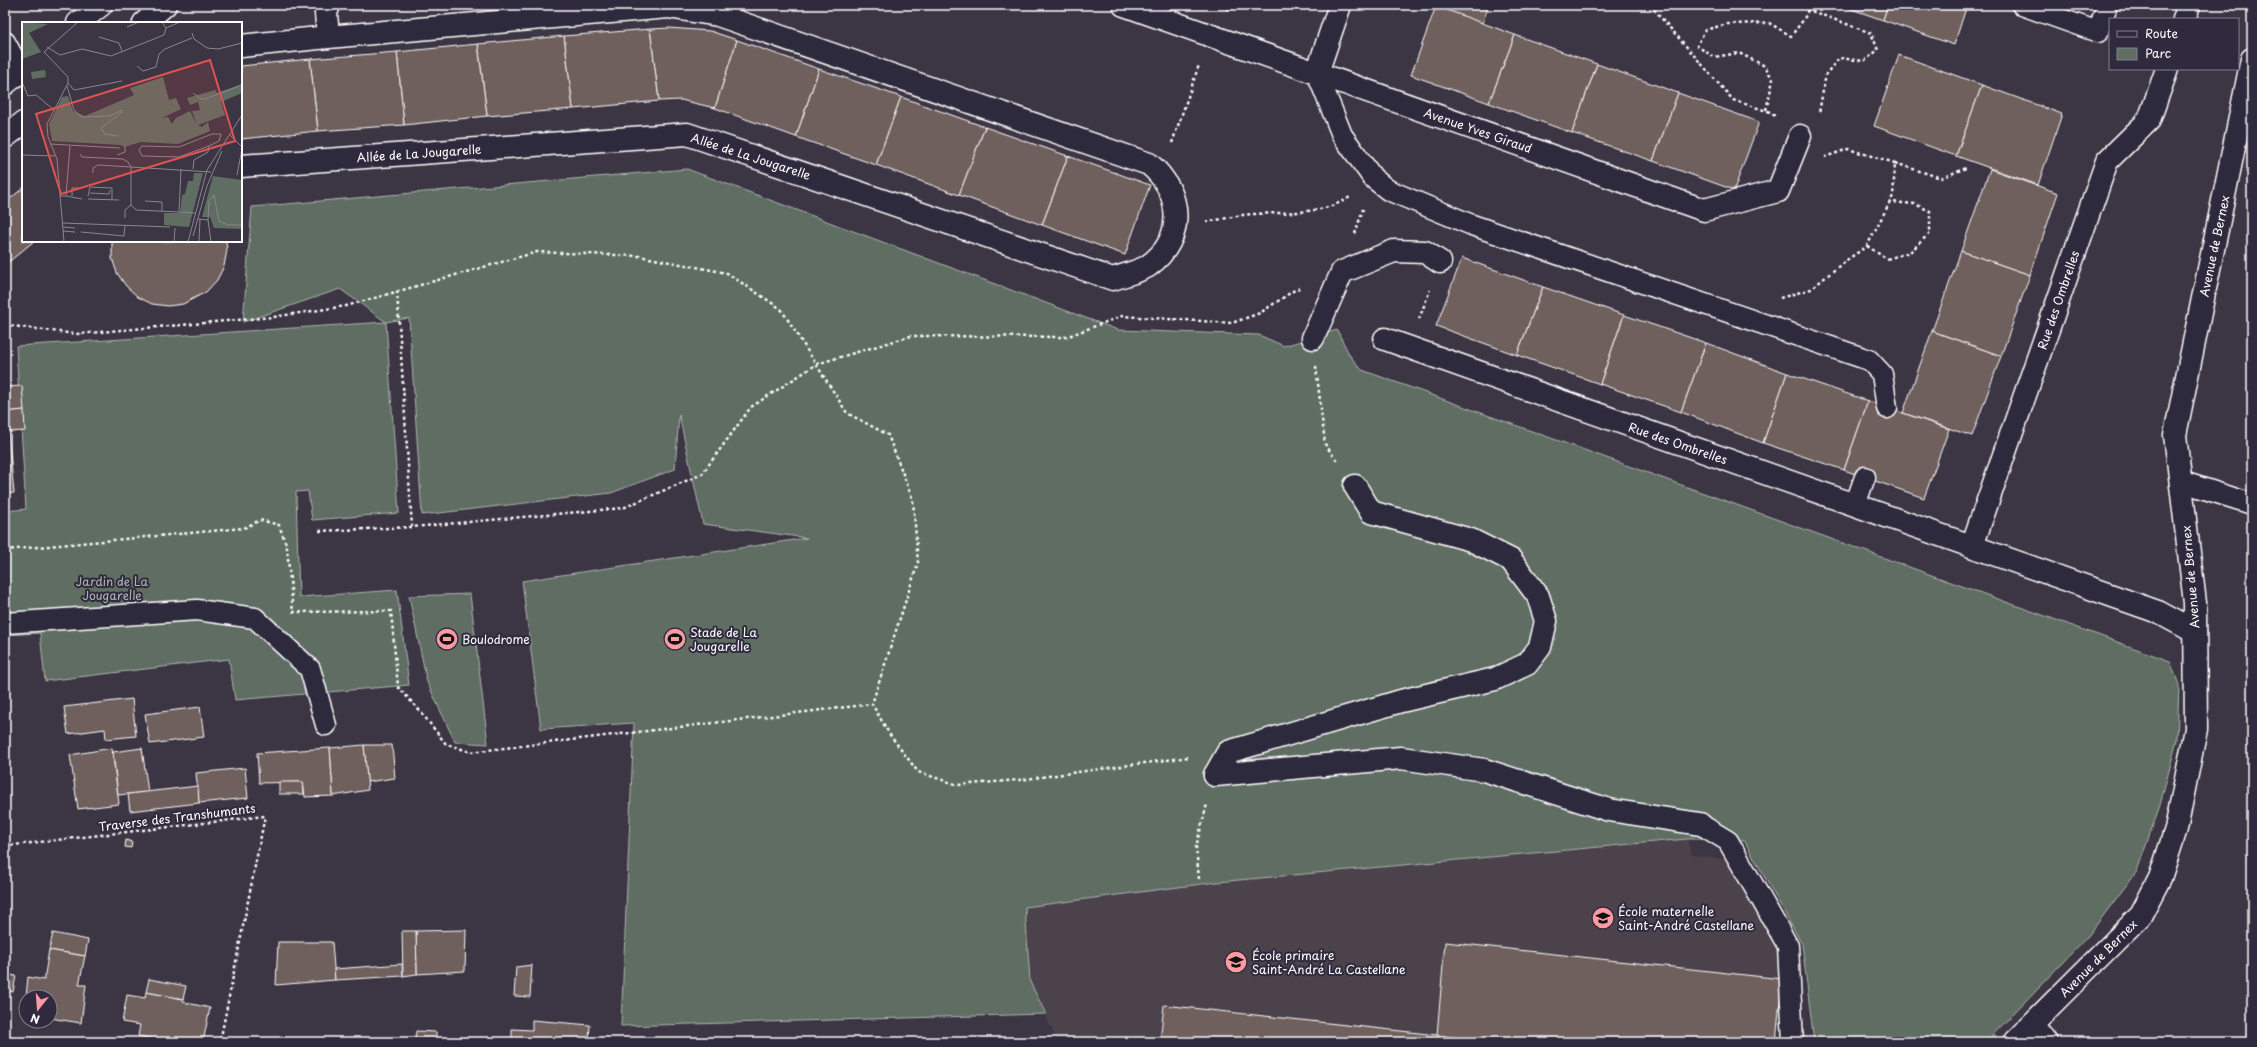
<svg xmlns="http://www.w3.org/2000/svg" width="2257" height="1047" viewBox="0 0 2257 1047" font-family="'Playpen Sans',sans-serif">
<rect width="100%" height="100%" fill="#3c3543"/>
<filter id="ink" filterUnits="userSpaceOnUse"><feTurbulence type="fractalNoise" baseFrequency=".025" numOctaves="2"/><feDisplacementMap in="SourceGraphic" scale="8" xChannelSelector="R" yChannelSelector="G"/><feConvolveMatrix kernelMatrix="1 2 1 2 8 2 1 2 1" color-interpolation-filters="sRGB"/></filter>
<g filter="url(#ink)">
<polygon fill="#4b424b" points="1687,839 1692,855 1729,860 1777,942 1782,979 1776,1042 1491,1042 1459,1038 1459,1042 1058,1042 1030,982 1024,907 1217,882"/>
<g fill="#5f6d63" stroke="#afb6b1">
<polygon points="687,169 1118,330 1259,335 1284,346 1337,330 1350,356 1362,370 2170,661 2179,685 2177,740 2160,805 2137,871 2088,936 1986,1042 1814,1042 1802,944 1744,840 1687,839 1217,882 1025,907 1030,982 1046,1014 621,1026 634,723 541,729 522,581 807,538 703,524 679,415 675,469 611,493 422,515 409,318 386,322 399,513 312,520 308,491 296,492 299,597 397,590 409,685 235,700 229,659 45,681 40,633 5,635 5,511 26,509 16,346 386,322 340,289 243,322 252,207"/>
<polygon points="470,594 488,744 455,742 427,682 409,596"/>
</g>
<g fill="#6f615d" stroke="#fff">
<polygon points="1216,5 1231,5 1229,10"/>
<polygon points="1431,5 1489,5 1482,24"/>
<polygon points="1840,5 1888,5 1883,20"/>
<polygon points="1888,5 1967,5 1954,45 1883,20"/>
<polygon points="1436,6 1515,35 1489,103 1411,75"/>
<polygon points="669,28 710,31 737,40 715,108 681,100 659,101 650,29"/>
<polygon points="650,29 659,101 573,109 564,36"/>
<polygon points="1515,35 1597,64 1572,133 1489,103"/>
<polygon points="564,36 573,109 487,116 478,44"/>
<polygon points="737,40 819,69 796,137 715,108"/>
<polygon points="478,44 487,116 404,125 397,52"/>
<polygon points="397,52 404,125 318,131 310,59"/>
<polygon points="1899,55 1982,85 1956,156 1874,126"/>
<polygon points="310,59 318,131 241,139 241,66"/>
<polygon points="1597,64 1678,93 1653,161 1572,133"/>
<polygon points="819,69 901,97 876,165 796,137"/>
<polygon points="1982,85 2062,114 2038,185 1956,156"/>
<polygon points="1678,93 1759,122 1734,190 1653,161"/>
<polygon points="901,97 985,127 959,195 876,165"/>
<polygon points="985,127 1068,156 1042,225 959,195"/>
<polygon points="1068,156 1150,185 1125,255 1042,225"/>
<polygon points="1990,169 2058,193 2030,275 1961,251"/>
<polygon points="23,188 23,241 34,241 5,265 5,203"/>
<polygon points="112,241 226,241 227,250 224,266 217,280 206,292 183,304 168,306 152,304 138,297 126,286 117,273 112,258"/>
<polygon points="1961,251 2030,275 2001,356 1932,331"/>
<polygon points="1462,258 1543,287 1517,355 1436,326"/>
<polygon points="1543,287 1624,315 1600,384 1517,355"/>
<polygon points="1624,315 1706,343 1681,412 1600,384"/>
<polygon points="1932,331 2001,356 1972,436 1903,413"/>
<polygon points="1706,343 1787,373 1763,443 1681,412"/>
<polygon points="1787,373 1868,401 1844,470 1763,443"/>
<polygon points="5,382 5,387 22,386 24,410 5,412"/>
<polygon points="1868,401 1949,429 1924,498 1844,470"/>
<polygon points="24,410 25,431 8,432 14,493 5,494 5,412"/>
<polygon points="132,699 136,736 106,739 105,729 68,734 64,707"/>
<polygon points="200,707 204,737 150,744 145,714"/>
<polygon points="364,745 392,745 395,778 367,782"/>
<polygon points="364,745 368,790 333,796 330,748"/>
<polygon points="112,748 119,804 78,809 70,755"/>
<polygon points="142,748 148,792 118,795 113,752"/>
<polygon points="330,748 333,796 305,797 303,782 259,783 257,753"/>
<polygon points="245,768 248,798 199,803 196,773"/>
<polygon points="279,782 303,782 304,794 279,794"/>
<polygon points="198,786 199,803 130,811 128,794"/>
<polygon points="126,840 132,842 131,848 125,847"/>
<polygon points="466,930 465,971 417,974 416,931"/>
<polygon points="402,931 416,931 417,974 403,976"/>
<polygon points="53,933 88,940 85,956 49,950"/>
<polygon points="278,942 332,942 335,980 276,985"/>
<polygon points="1445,942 1782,979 1776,1042 1488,1042 1437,1035"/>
<polygon points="49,950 85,956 79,985 86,985 81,1023 50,1018 50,997 26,997 28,977 44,980"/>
<polygon points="402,964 403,976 335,980 334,969"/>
<polygon points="532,965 530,997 514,996 516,967"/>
<polygon points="5,974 16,976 13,992 5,990"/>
<polygon points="149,979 186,986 183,999 146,992"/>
<polygon points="146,992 183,999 183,1002 210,1008 203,1042 175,1039 175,1042 170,1042 138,1036 140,1025 122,1022 127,995 145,998"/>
<polygon points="1164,1005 1437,1035 1459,1038 1459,1042 1160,1042"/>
<polygon points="532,1020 590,1025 589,1042 512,1042 512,1029 532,1030"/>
<polygon points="416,1031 436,1032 436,1042 415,1042"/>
</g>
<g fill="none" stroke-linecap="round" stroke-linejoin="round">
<g stroke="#fff" stroke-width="23">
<g id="service">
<polyline points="2022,5 2098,32 2107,5"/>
<polyline points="5,42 23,75"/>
<polyline points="1317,73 1342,135 1373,178 1388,190 1472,225 1869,360 1882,374 1887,408"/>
<polyline points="2180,481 2252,504"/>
<polyline points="1855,505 1865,477"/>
<polyline points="5,623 197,610 255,618 310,669 326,725"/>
<polyline points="1700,824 1728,841 1788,946 1793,1042"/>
<polyline points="2033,1024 2047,1042"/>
</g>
</g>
<g stroke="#fff" stroke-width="25">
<g id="pedestrian">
<polyline points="1317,73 1340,5"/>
<polyline points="1313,338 1342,272 1394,251 1425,252 1440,262"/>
<polyline points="1215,775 1228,752 1401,701 1495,679 1527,664 1540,647 1546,621 1538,596 1511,560 1471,540 1371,512 1355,486"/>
<polyline points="1215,775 1401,758 1484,770 1609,810 1700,824"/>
</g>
</g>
<g stroke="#fff" stroke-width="25">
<g id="minor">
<polyline points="1124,5 1704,210 1778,191 1800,136"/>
<polyline points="2184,19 2189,5"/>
<polyline points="241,46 328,37 326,13 329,5"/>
<path d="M241,166L687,134L1113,279C1123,275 1138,272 1148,266C1186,239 1183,192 1149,164L718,15L668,7L328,37"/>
<polyline points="1385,339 2158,612 2195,632"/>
<polyline points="1972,546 2107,161 2149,120 2167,69"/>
<polyline points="2014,1042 2140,916 2160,878 2176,829 2196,729 2195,603 2175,435 2252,59"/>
</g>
</g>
<g stroke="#fff" stroke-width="25">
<g id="secondary">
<polyline points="78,23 101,5"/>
<polyline points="144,23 165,5"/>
<polyline points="5,84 23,69"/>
<polyline points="5,137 23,123"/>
</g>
</g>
<g stroke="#fff" stroke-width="2.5" stroke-dasharray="3 3" stroke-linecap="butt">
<polyline points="1650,5 1733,100 1770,112 1776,117"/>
<polyline points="1795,5 1871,33 1878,50 1864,61 1839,58 1826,74 1819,113"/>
<polyline points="1766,110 1773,80 1765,66 1739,53 1714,57 1697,46 1705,30 1727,24 1769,23 1791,36 1804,19 1808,10"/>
<polyline points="1172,143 1199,65"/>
<polyline points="1895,163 1941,178 1966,168"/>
<path d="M1206,222C1218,220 1231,217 1243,215C1278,211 1320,217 1350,197"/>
<polyline points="1355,234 1363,209"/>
<polyline points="1867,246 1887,259 1910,252 1930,233 1930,211 1915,204 1890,202"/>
<polyline points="397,291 412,527"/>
<polyline points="1780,298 1811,289 1844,262 1867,246 1893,196 1895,163 1848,149 1825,157"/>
<polyline points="1419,319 1430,290"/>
<polyline points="5,325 76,334 273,317 346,306 537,252 639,256 727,273 781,309 847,413 888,435 913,500 918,563 872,704"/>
<polyline points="1316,366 1325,444 1337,461"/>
<polyline points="319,531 412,527 623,508 702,474 751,407 817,364 911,336 1066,337 1122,316 1232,323 1260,313 1293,291 1302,287"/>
<polyline points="5,550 244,528 260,520 279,525 287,547 293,612 391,611 398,687 420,711 446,744 471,752 872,704 890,735 918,772 958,785 1019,780 1189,757"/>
<polyline points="5,846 265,816 220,1042"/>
<polyline points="1199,879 1196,847 1207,804"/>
</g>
<use href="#service" stroke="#2f2a3d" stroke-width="20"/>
<use href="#pedestrian" stroke="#2f2a3d" stroke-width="22"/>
<use href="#minor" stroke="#2f2a3d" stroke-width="22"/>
<use href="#secondary" stroke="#2f2a3d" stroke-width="22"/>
</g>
</g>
<defs>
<g id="stadium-disc" transform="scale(1.15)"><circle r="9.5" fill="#ff9aa2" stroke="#2f2a3d"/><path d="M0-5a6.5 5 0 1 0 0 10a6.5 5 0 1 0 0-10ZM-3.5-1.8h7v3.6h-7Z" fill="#111"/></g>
<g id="school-disc" transform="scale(1.15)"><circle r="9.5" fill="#ff9aa2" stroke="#2f2a3d"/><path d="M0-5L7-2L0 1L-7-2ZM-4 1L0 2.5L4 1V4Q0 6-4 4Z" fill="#111"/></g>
</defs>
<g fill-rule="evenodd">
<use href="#stadium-disc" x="447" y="639"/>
<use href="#stadium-disc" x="675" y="639"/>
<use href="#school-disc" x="1603" y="918"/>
<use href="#school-disc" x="1236" y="962"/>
</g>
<g text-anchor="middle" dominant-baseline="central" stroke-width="4" stroke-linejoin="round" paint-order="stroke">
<g font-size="12" fill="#fff" stroke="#2f2a3d">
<text transform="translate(1478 130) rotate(19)">Avenue Yves Giraud</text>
<text transform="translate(419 153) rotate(-4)">Allée de La Jougarelle</text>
<text transform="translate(751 156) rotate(18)">Allée de La Jougarelle</text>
<text transform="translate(2214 246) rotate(-78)">Avenue de Bernex</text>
<text transform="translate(2058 300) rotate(-71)">Rue des Ombrelles</text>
<text transform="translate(1678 443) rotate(19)">Rue des Ombrelles</text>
<text transform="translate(2190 577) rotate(-95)">Avenue de Bernex</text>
<text transform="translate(177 817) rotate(-7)">Traverse des Transhumants</text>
<text transform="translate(2098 958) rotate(-45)">Avenue de Bernex</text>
</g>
<g font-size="12" fill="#afb6b1" stroke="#2f2a3d">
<text x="112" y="581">Jardin de La<tspan x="112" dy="14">Jougarelle</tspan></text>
</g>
<g font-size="12" fill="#fff" stroke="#2f2a3d" text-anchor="start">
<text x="690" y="632">Stade de La<tspan x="690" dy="14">Jougarelle</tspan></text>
<text x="462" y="639">Boulodrome</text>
<text x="1618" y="911">École maternelle<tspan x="1618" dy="14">Saint-André Castellane</tspan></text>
<text x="1252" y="955">École primaire<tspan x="1252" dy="14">Saint-André La Castellane</tspan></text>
</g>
</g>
<g transform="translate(22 22)">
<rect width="220" height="220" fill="#3c3543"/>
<path d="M0,0L26,2L7,11L19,30L0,37ZM23,48L24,55L10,57L9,50ZM141,55L147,78L154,76L159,87L140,96L146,95L150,102L154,96L168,89L175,103L170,89L178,88L176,80L168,83L165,76L193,68L195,71L220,62V71L199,80L203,93L176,103L180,105L186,100L188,109L156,122L119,120L102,125L99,123L30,119L27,102L40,75L46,74L51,89L63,94L112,73L108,66ZM172,151H181L167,205L142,203V191H158L160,173L163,172L166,159H171ZM191,154L220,158V207L192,206L188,195H180Z" fill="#5f6d63"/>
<path fill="none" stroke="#8a868e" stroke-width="1" d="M105,5L117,0M144,6L158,0M170,11L172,17L185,26L196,27L220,21M77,15L97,21L100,29M25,25L38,33L60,27L89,34L142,13L144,6L140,0M115,44L121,49L134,45L137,32L143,27L170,16M0,60L6,74L14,73L32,88M46,61L52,68L100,59M45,64L52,88L60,95L87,94L101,88M171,71L179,77H183L220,63M207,112L220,125M97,114L83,112L79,106L100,90M28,122L98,126M58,132L60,135L101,137L106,140L109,145V183M0,133L33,134M95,133L103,130V124M171,147L172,138L186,130L187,124L197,119L199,112H190L157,125L120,124L117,128L120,134L157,135L187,124M71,151V146L76,143L189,150M215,153L220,127M68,171L87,172L88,168M38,174H44L48,124M44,174L60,177M50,174V166H57M66,174L68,165L90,166V178M66,177L97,178M123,179L140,180V189M109,183L114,188L157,190L159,147M157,190L173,191M103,196V188L109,183M176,197L186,198L187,179L192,173L197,199L206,203H220M186,198L189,220M41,201L148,205M41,205L53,206M41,209L53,210M59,210L102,214L103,203M171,214L185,164L200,129M42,220L35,137L26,115L25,102L46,61V55L22,30L56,0M152,220L153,206M166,220L185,148L220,93M177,220L178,197"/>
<path fill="#de5353" fill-opacity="0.15" stroke="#de5353" stroke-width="2" d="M188,38L213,119L39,172L14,92Z"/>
<rect width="220" height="220" fill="none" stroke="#fff" stroke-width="2"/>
</g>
<rect width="2257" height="1047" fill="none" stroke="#2f2a3d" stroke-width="20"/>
<rect x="10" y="10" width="2237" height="1027" fill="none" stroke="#fff" stroke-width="1.5" filter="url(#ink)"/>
<rect x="2109" y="18" width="130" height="52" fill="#2f2a3d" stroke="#827f8b"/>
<rect x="2117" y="31" width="20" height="6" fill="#2f2a3d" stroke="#827f8b"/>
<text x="2145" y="38" font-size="12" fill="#ffffff">Route</text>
<rect x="2117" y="48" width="20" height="12" fill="#5f6d63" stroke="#827f8b"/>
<text x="2145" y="58" font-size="12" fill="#ffffff">Parc</text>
<g transform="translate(38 1009) rotate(197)"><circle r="19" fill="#2f2a3d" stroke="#827f8b"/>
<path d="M0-3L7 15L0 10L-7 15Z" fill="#ff9aa2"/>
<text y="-6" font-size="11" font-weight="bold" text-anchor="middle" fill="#ffffff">N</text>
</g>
</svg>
